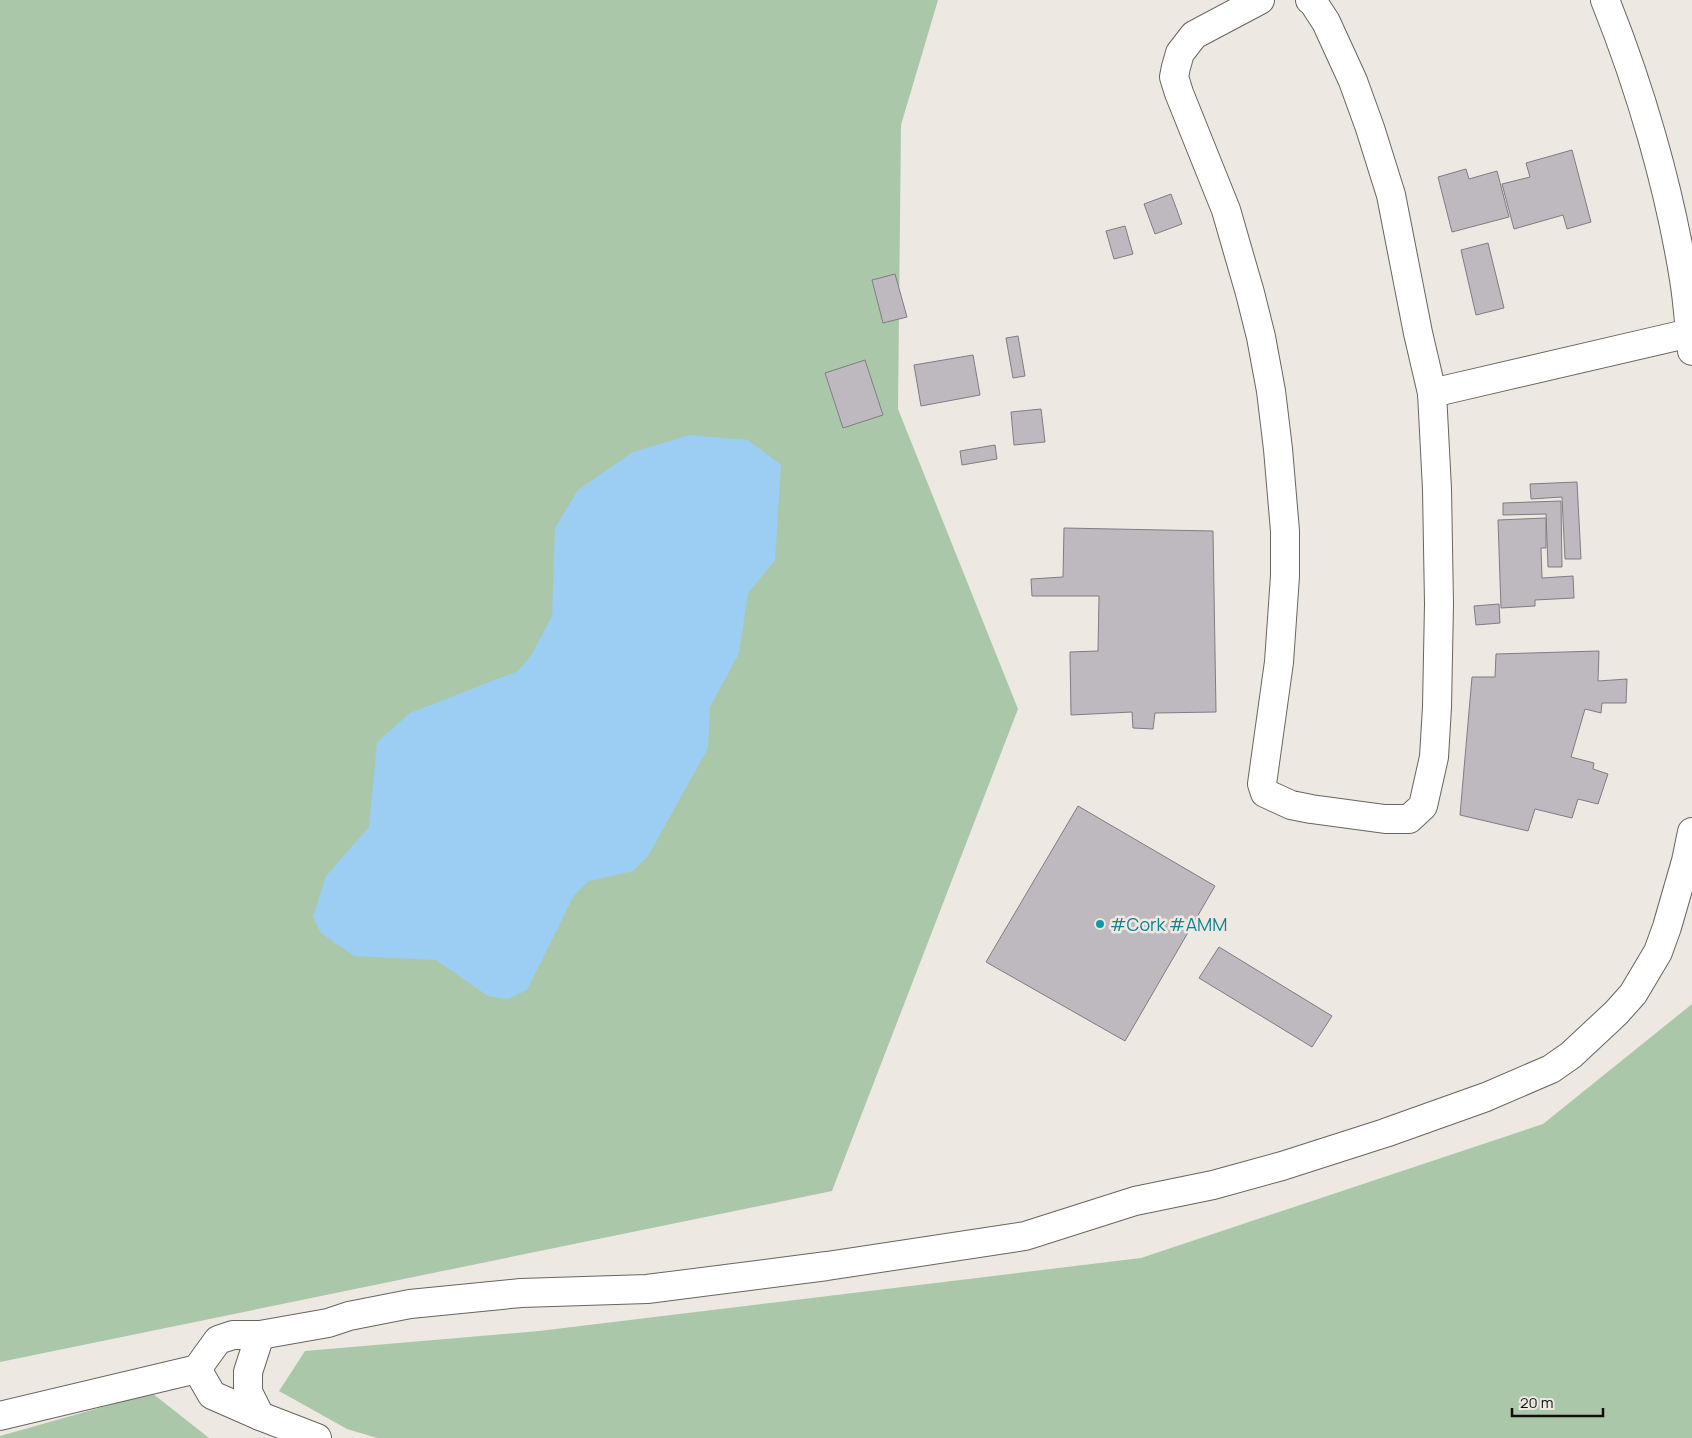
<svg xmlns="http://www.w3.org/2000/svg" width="1692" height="1438" viewBox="0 0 1692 1438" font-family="Manrope,sans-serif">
<rect width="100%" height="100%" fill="#ede8e1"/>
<g fill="#aac8a9">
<polygon points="0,0 938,0 901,125 898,409 1018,709 832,1191 0,1362"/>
<polygon points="1692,1004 1692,1438 377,1438 347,1429 279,1391 305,1351 539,1331 1141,1258 1543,1124"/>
<polygon points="152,1393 209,1438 0,1438 0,1436"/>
</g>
<polygon fill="#9ccdf3" points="690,435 748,440 781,465 775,560 748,593 739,653 710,707 708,748 648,856 633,871 589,881 574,895 527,990 508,999 488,996 436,960 354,956 321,933 313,917 326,876 369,827 377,742 410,713 518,671 532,654 552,616 555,528 578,490 633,452"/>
<g fill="#beb8bf" stroke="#817c82">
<polygon points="1572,150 1591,222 1567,229 1563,215 1514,229 1502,184 1530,177 1526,163"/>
<polygon points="1466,169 1469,179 1497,171 1509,217 1452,232 1438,177"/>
<polygon points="1171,194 1182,224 1155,234 1144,204"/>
<polygon points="1125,226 1133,254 1114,259 1106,231"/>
<polygon points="1488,243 1504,308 1476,315 1461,250"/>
<polygon points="895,274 907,317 883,323 872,280"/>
<polygon points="1018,336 1025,376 1013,378 1006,338"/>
<polygon points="973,355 980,395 921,406 914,365"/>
<polygon points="865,360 883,415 843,428 825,373"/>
<polygon points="1041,409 1045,442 1014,445 1011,412"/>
<polygon points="995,445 997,459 962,465 960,451"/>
<polygon points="1577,482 1581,559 1565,559 1562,497 1531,499 1530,484"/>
<polygon points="1561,501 1562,567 1548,567 1546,514 1503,515 1503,503"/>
<polygon points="1546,518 1546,548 1541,548 1542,578 1573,576 1574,598 1535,600 1535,606 1501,608 1498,520"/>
<polygon points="1064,528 1213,531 1216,712 1155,713 1153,729 1133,728 1132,712 1071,715 1070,652 1098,651 1099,596 1032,596 1031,579 1063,577"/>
<polygon points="1499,604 1500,623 1476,625 1474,606"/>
<polygon points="1599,651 1598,681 1627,679 1626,703 1602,703 1601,713 1585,709 1571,757 1594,763 1593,769 1608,774 1598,804 1578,799 1572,818 1535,809 1528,831 1460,815 1472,677 1495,677 1496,654"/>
<polygon points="1078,806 1215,886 1125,1041 986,962"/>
<polygon points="1219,947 1332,1016 1312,1047 1199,978"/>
</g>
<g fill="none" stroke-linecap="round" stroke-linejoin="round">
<g stroke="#69655e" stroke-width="30">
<g id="minor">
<polyline points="1260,0 1194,35 1180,53 1176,67 1174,77 1179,93 1226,210 1250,293 1261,337 1271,391 1278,449 1285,531 1285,576 1279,662 1262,784 1265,793 1291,805 1311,809 1385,819 1409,819 1423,806 1434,757 1437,707 1439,604 1437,489 1432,393 1418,333 1391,195 1370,128 1353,81 1326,22 1313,2 1310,0"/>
<path d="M1605,0C1640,87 1669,186 1684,279C1688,303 1689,327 1692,351"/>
<polyline points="1432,393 1690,333"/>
<polyline points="197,1369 212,1395 260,1416 317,1438"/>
<polyline points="0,1416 197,1369 218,1340 233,1335 260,1335 328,1323 349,1316 410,1304 521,1293 647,1289 827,1266 1025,1236 1135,1201 1213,1185 1282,1166 1385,1133 1486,1097 1551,1069 1571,1055 1616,1013 1633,994 1658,952 1667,927 1686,861 1692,832"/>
<polyline points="260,1416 248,1392 248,1372 260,1335"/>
</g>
</g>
<use href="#minor" stroke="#fff" stroke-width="28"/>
</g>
<circle fill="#0f9aa8" stroke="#ede8e1" stroke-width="2" cx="1100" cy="924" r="5"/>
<g text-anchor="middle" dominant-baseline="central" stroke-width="5" stroke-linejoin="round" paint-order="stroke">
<g font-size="18" fill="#0d838f" stroke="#ede8e1" text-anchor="start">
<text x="1110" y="924">#Cork #AMM</text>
</g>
</g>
<path d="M1512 1408v8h91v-8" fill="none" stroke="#100f0c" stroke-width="2.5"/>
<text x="1520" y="1408" font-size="15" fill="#100f0c" stroke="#ede8e1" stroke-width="4" paint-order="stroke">20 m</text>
</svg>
